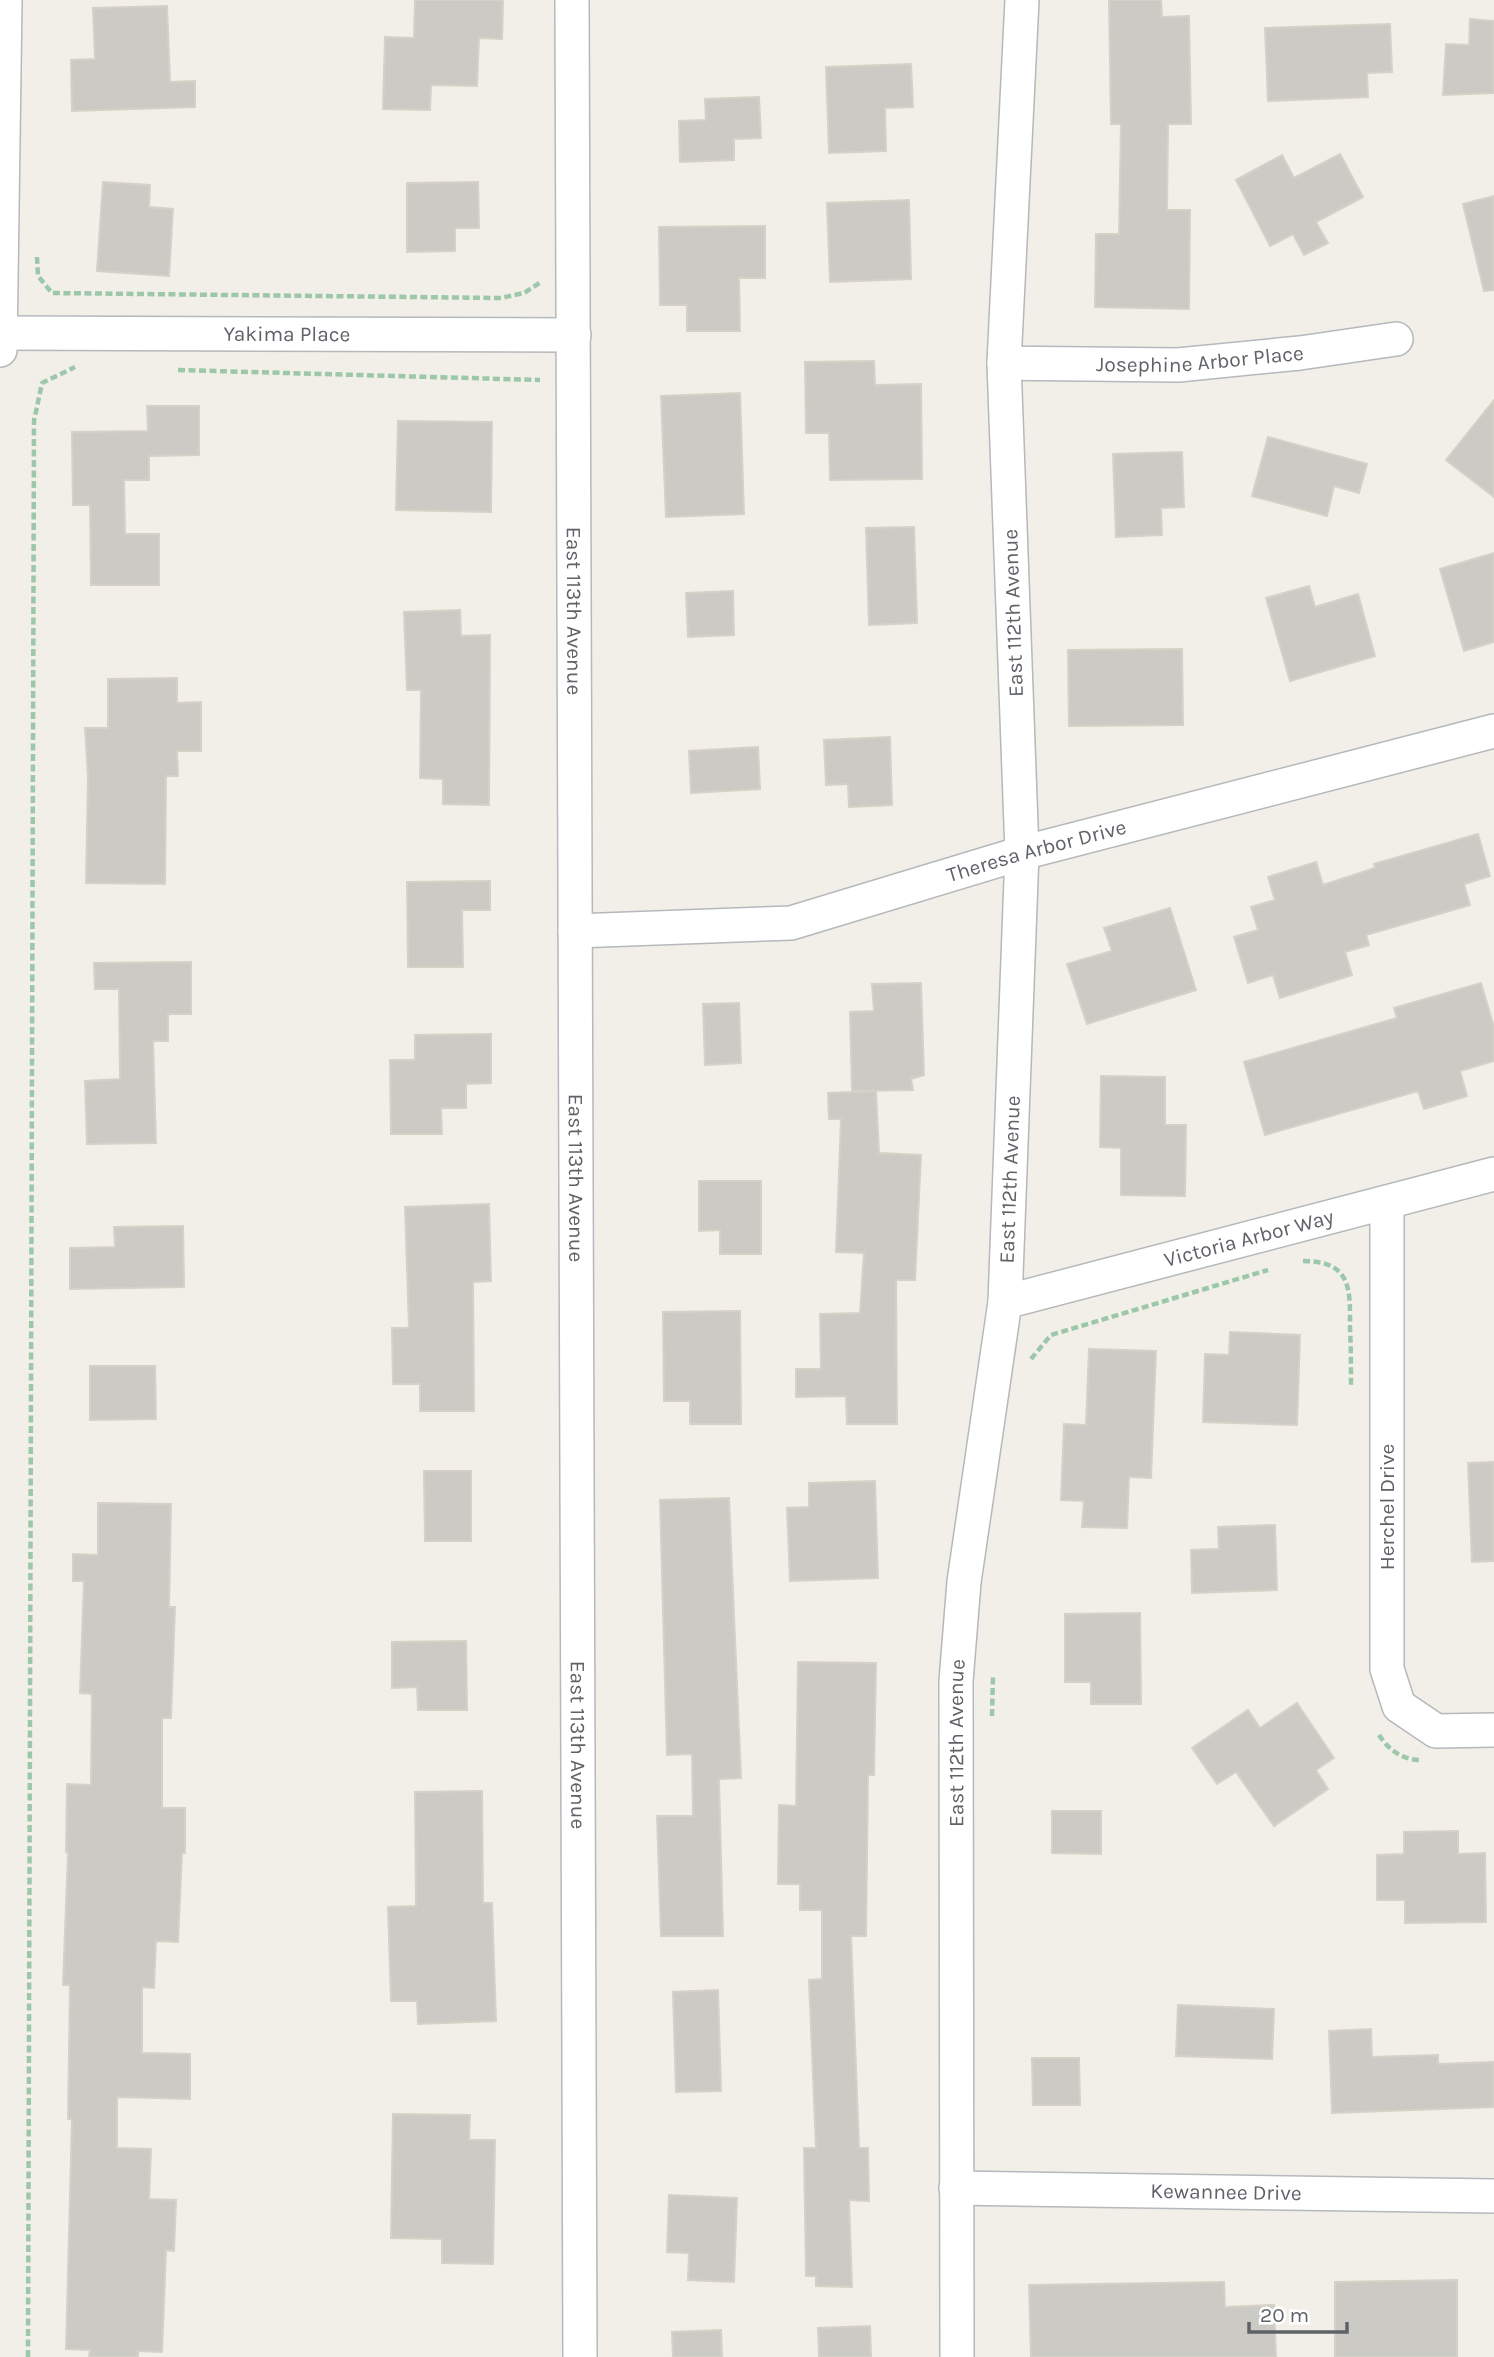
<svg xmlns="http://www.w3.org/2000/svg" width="1494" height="2357" viewBox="0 0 1494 2357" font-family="Karla,sans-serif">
<rect width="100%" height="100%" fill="#f1efe8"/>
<g fill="#cccac5" stroke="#d6d1c6" stroke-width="2">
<polygon points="415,0 503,0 502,39 479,38 477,86 431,85 430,110 383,109 385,37 414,38"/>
<polygon points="1109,0 1161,0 1162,17 1189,16 1191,124 1168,124 1167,210 1190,210 1189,309 1095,307 1096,234 1119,234 1121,124 1111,124"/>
<polygon points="167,6 170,82 195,81 195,107 72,111 71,60 95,59 93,8"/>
<polygon points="1470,19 1494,21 1494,93 1443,95 1446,44 1469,45"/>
<polygon points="1390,24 1392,72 1367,73 1368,97 1268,101 1265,28"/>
<polygon points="911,64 913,107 885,108 886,151 829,153 826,67"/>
<polygon points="759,97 761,138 734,139 734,160 680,162 679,121 706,120 705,99"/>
<polygon points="1340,154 1363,197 1316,222 1328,243 1304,255 1293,234 1270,246 1236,180 1282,155 1294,178"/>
<polygon points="103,182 150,185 149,207 173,209 169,276 97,271"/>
<polygon points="478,182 479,228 455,228 455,251 407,252 407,183"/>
<polygon points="1494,196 1494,290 1484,291 1463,204"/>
<polygon points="909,200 911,279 830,282 827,203"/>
<polygon points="765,226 765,278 739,278 740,331 687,331 687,305 660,305 659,227"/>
<polygon points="874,361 875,385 921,384 922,479 830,480 829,433 806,433 805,362"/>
<polygon points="740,393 744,514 666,517 661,396"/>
<polygon points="1494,400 1494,497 1446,460"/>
<polygon points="147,406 199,406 199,455 149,456 149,480 124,480 125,534 159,534 159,585 91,585 90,505 73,505 72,432 148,431"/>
<polygon points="398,421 492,422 491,512 396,510"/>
<polygon points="1268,437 1367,464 1359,493 1334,486 1327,516 1252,496"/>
<polygon points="1182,452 1184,507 1161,508 1162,535 1116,537 1113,454"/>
<polygon points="914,527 917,623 869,625 866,528"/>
<polygon points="1494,553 1494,642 1464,651 1440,569"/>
<polygon points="1309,586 1315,607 1358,594 1375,656 1290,681 1266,598"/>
<polygon points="733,591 734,635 688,637 686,593"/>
<polygon points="460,610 461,636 490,635 489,805 443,804 443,779 420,778 421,690 407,690 404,612"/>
<polygon points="1182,649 1183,725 1069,726 1068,650"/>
<polygon points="177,678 177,703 201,702 201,751 177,751 178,776 166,776 165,884 86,883 88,777 85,728 108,728 108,679"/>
<polygon points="890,737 892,805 849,807 848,784 826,785 824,740"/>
<polygon points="758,747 760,789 691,793 689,751"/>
<polygon points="1478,834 1490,876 1464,884 1470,905 1366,935 1369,945 1345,952 1352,975 1280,998 1273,975 1248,983 1234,937 1258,930 1251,907 1275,900 1268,877 1316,862 1323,885 1375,868 1374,864"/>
<polygon points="490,881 490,910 462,910 463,967 408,967 407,882"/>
<polygon points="1170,908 1196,990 1087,1024 1067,964 1112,951 1104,928"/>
<polygon points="191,962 191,1014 168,1014 168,1041 153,1041 156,1143 87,1144 85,1081 120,1079 119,989 95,989 94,963"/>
<polygon points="921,983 924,1075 911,1079 913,1090 852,1091 850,1012 874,1011 872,984"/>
<polygon points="1481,983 1494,1027 1494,1061 1460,1071 1467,1096 1424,1109 1418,1091 1265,1135 1244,1062 1397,1018 1394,1008"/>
<polygon points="739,1003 741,1063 705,1065 703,1004"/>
<polygon points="491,1034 491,1083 466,1084 466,1108 441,1108 442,1134 391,1134 390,1060 415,1060 415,1035"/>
<polygon points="1101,1076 1165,1077 1165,1125 1186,1125 1185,1196 1121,1195 1121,1148 1100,1147"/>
<polygon points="876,1091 879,1153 921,1155 915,1280 896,1280 897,1424 847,1424 846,1396 796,1397 796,1369 821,1369 820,1314 860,1313 864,1253 836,1252 841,1119 829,1119 828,1093"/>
<polygon points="699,1181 761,1181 761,1254 720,1254 720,1230 699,1231"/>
<polygon points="489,1204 491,1281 473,1282 474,1411 420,1411 420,1384 393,1384 392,1328 409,1328 405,1207"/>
<polygon points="183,1226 184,1287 70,1289 70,1248 115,1247 114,1227"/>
<polygon points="740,1311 741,1424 690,1424 690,1401 664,1401 663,1312"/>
<polygon points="1230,1332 1300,1335 1297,1425 1203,1422 1205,1354 1229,1355"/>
<polygon points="1089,1349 1156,1351 1151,1478 1129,1477 1127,1528 1082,1527 1084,1501 1061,1500 1064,1424 1086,1425"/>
<polygon points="90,1366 155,1366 156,1419 90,1420"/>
<polygon points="1494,1462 1494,1561 1472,1562 1468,1463"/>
<polygon points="424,1471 471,1471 471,1541 425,1541"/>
<polygon points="875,1481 878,1578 790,1581 787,1508 809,1507 809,1483"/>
<polygon points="729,1498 741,1778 719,1779 723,1936 661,1936 657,1816 693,1816 692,1754 667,1755 660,1500"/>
<polygon points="98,1503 171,1504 169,1607 175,1607 171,1718 162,1718 162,1808 185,1808 185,1853 182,1853 178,1942 156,1941 154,1988 142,1987 142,2053 190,2054 190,2099 117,2097 117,2148 151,2149 149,2199 176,2200 174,2251 166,2250 162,2352 138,2351 138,2357 89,2357 90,2350 66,2349 72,2119 68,2119 70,1985 63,1985 68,1852 66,1852 67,1784 91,1785 92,1694 80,1693 84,1581 73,1581 73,1554 98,1555"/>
<polygon points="1275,1525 1277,1590 1192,1593 1191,1550 1219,1549 1218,1527"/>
<polygon points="1140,1613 1141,1704 1091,1704 1091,1682 1065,1682 1065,1614"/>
<polygon points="466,1641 467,1710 418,1710 417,1687 392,1688 392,1642"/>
<polygon points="798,1662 876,1663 874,1775 868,1775 866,1936 851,1936 859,2148 868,2148 869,2201 849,2200 852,2287 816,2286 816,2276 806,2276 804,2148 816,2148 809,1980 822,1979 822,1910 800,1910 800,1884 778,1884 779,1805 796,1806"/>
<polygon points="1297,1703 1334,1758 1316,1770 1328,1789 1274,1826 1236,1772 1217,1784 1192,1748 1248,1710 1260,1728"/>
<polygon points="482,1791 483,1903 492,1903 496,2021 418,2024 417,2001 391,2001 388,1907 416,1906 415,1792"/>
<polygon points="1052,1811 1101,1811 1101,1854 1052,1853"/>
<polygon points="1458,1831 1458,1854 1485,1853 1486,1922 1405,1923 1405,1900 1377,1900 1377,1855 1404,1854 1404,1832"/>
<polygon points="718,1990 721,2091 676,2092 673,1992"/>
<polygon points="1178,2005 1274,2009 1272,2059 1176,2056"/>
<polygon points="1371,2029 1372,2057 1438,2055 1438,2064 1494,2062 1494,2107 1332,2113 1329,2031"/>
<polygon points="1032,2058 1079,2058 1080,2105 1033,2105"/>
<polygon points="393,2114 470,2115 469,2140 495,2140 493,2264 442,2263 442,2239 391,2238"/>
<polygon points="669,2195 737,2198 734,2282 688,2280 689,2253 667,2252"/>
<polygon points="1457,2280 1457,2357 1335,2357 1335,2282"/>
<polygon points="1224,2282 1225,2307 1274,2305 1276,2357 1031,2357 1029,2285"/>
<polygon points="870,2326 871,2357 819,2357 818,2328"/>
<polygon points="721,2330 722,2357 673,2357 672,2332"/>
</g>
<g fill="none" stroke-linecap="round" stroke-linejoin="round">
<g stroke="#b5b8bc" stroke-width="36">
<g id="street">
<path id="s1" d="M572,0L580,2357"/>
<path id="s2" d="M0,333L574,335"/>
<polyline points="0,350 5,0"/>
<path id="s3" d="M1004,363L1178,365L1300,353L1396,339"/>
<path id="s4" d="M575,931L791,923L1022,853L1494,731"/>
<polyline points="1387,1203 1387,1669 1399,1706 1436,1731 1494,1730"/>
<path id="s5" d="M1005,1302L1494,1174"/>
<path id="s6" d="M956,2188L1494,2196"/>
<path id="s7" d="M957,2357L956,1681L964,1582L1005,1302L1022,853L1004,363L1022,0"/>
</g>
</g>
<g stroke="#9cc7a9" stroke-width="4.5" stroke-dasharray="7 3.5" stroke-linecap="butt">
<polyline points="37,257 38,276 52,293 501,298 524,293 541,282"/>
<polyline points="178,370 540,380"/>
<path d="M1303,1261C1353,1261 1350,1291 1350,1329C1351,1348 1351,1367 1351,1385"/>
<polyline points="1031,1359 1051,1335 1268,1270"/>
<polyline points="992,1716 993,1676"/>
<path d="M1379,1735C1388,1749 1402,1760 1420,1760"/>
<polyline points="28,2357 34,421 42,383 75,367"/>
</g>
<use href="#street" stroke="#fff" stroke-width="33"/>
</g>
<g text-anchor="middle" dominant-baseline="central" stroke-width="5" stroke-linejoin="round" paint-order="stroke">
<g font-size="21" fill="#5f6368" stroke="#fff">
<text stroke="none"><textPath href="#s2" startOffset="287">Yakima Place</textPath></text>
<text stroke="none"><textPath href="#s3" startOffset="196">Josephine Arbor Place</textPath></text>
<text stroke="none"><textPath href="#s1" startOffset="611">East 113th Avenue</textPath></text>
<text transform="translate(1013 613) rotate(-92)">East 112th Avenue</text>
<text stroke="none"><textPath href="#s4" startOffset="472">Theresa Arbor Drive</textPath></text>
<text stroke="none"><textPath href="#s1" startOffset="1178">East 113th Avenue</textPath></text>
<text stroke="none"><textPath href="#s7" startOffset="1181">East 112th Avenue</textPath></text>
<text stroke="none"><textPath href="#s5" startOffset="252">Victoria Arbor Way</textPath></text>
<text transform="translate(1387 1507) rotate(-90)">Herchel Drive</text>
<text stroke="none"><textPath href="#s7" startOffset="614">East 112th Avenue</textPath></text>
<text stroke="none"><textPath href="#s1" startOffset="1745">East 113th Avenue</textPath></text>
<text stroke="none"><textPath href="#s6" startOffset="270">Kewannee Drive</textPath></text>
</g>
</g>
<path d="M1249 2322v10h98v-10" fill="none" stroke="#5f6368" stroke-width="3.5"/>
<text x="1260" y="2322" font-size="21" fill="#5f6368" stroke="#ffffff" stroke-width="5" paint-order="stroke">20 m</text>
</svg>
